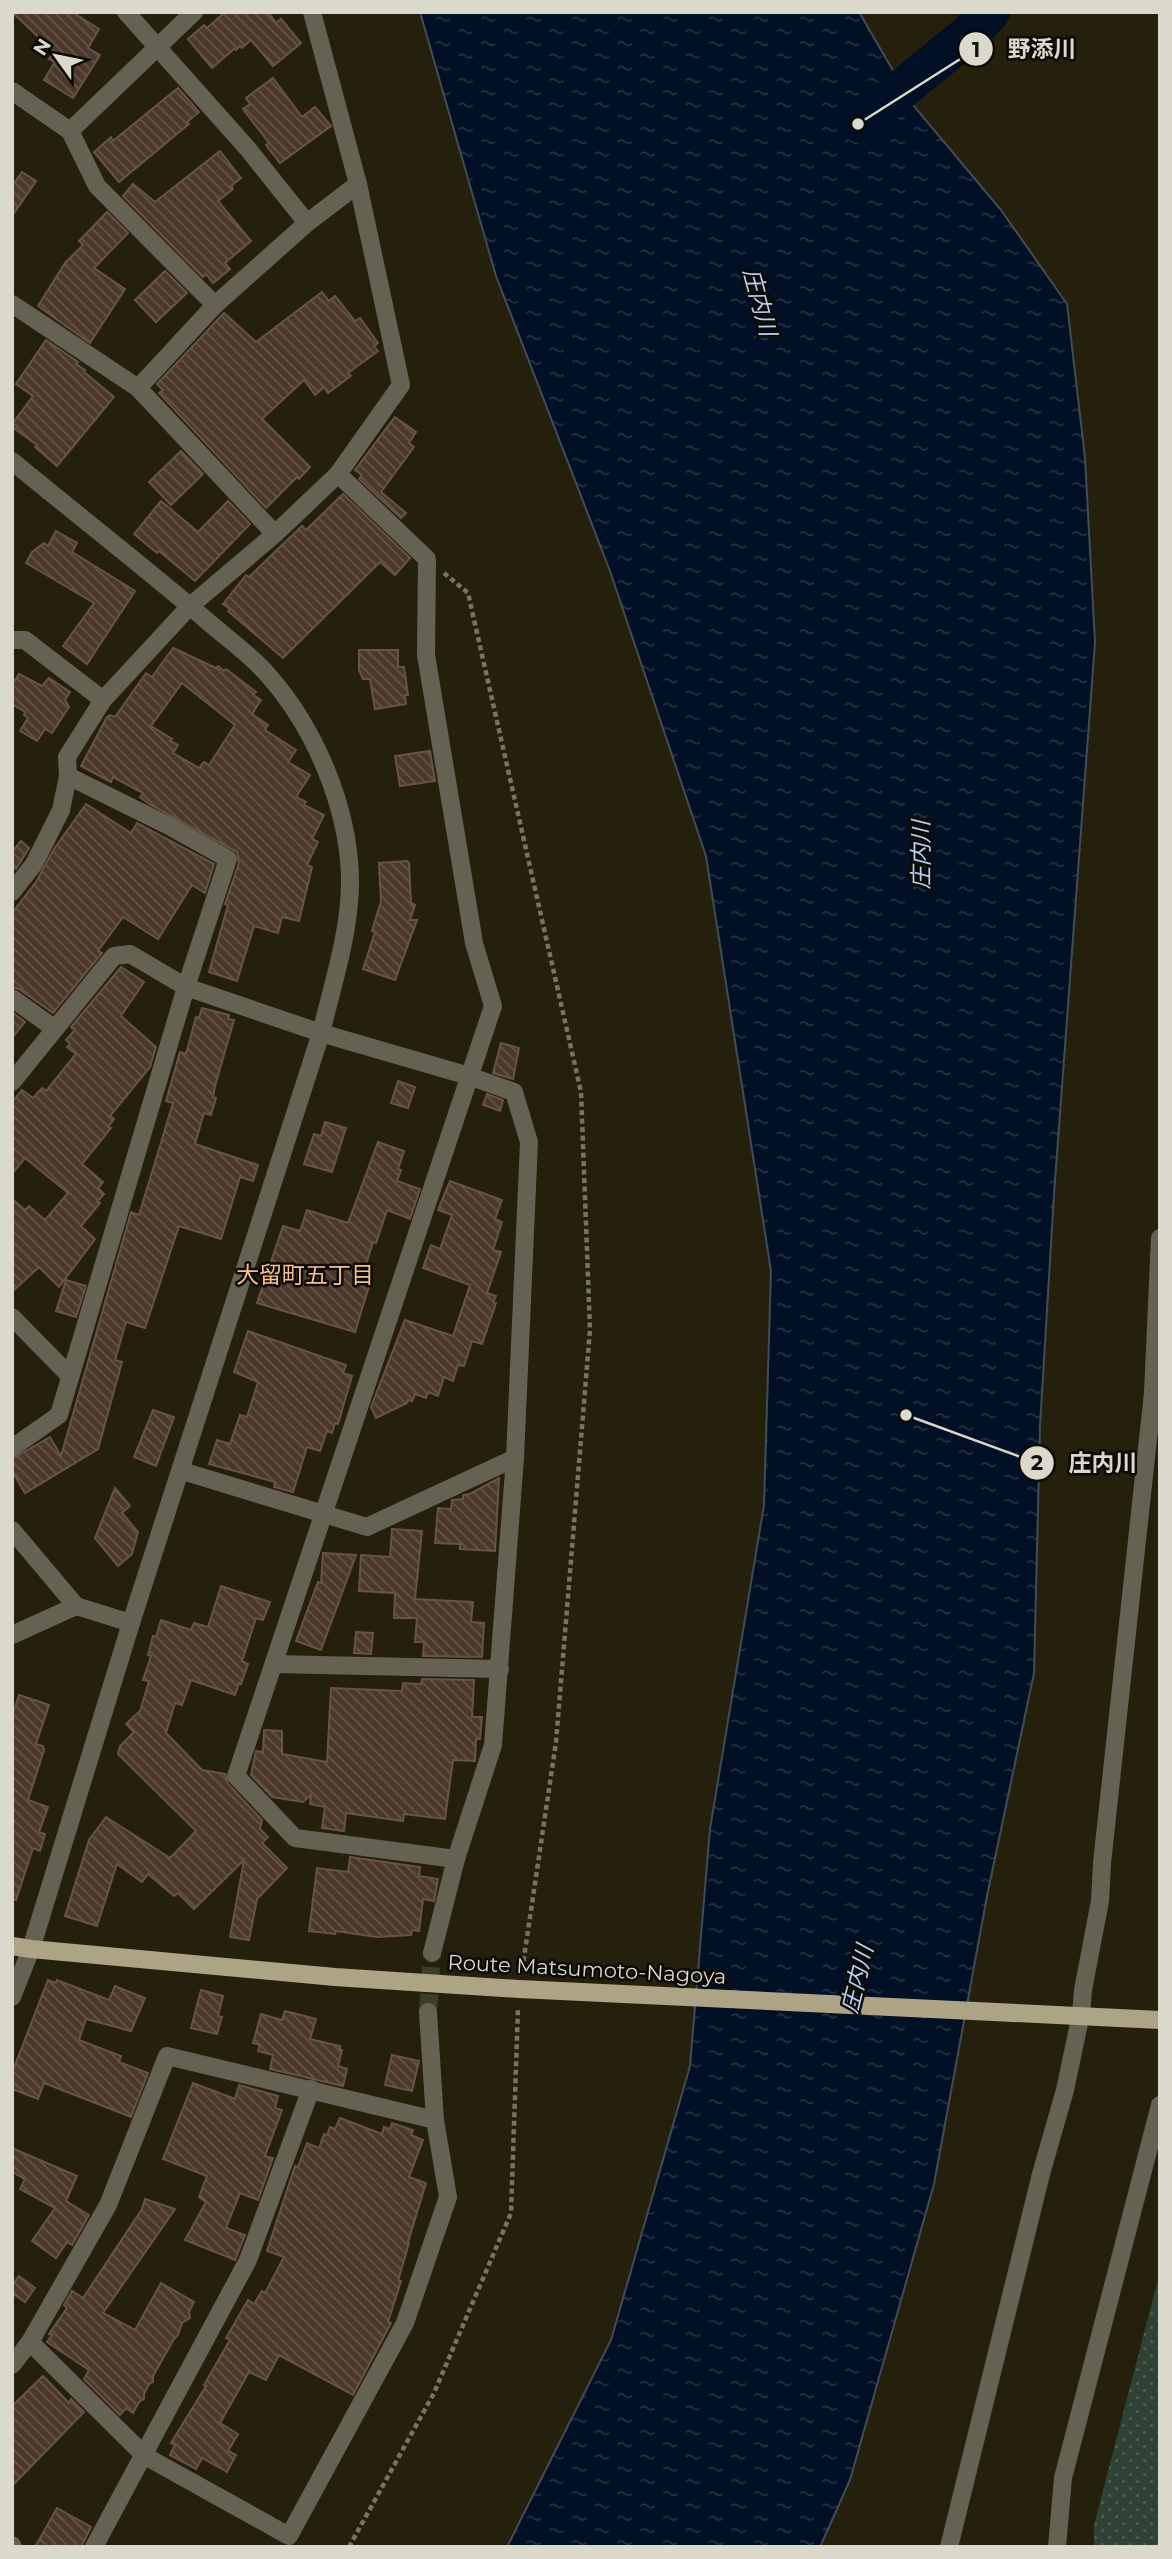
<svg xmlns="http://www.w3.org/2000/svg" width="1172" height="2559" viewBox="0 0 1172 2559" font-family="Montserrat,'Noto Sans JP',sans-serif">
<defs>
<pattern id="grass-dots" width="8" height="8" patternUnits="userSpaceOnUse" patternTransform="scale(1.75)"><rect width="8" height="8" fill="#304236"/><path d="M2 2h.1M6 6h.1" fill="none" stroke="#4d5d52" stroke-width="1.8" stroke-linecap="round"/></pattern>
<pattern id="water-ripples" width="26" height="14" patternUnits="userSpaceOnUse" patternTransform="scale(1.75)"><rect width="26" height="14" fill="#011025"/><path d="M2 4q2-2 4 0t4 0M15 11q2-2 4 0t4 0" fill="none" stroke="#253243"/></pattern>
<pattern id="building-back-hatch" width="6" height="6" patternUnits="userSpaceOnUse" patternTransform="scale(1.75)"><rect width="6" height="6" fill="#4c382b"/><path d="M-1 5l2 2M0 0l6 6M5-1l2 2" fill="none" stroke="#655449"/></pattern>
</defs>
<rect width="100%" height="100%" fill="#24200b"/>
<polygon fill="url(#grass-dots)" points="1160,2272 1160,2547 1094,2547 1094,2525"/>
<polygon fill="url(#water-ripples)" stroke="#424c57" stroke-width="2" points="420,12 859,12 913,105 1001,210 1067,304 1085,458 1095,642 1054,1194 1040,1426 1034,1673 987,1896 934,2184 850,2480 820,2547 507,2547 611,2340 690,2066 710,1829 764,1505 771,1271 706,856 610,571 496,276"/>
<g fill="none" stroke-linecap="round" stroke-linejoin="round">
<polyline stroke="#011025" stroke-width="40" points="860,123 968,35 990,12"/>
</g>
<g fill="url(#building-back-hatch)" stroke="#685345" stroke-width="2" fill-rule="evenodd">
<polygon points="12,12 72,12 99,29 88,48 100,55 73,98 44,80 55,62 49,59 54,52"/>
<polygon points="225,12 268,12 276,23 281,19 301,43 273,66 251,40 242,48 240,46 236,50 234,49 212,68 188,39 204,25 207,28"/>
<polygon points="273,78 302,117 315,107 331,126 280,163 266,145 269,143 243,109 250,104 246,98"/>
<polygon points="178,88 199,112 187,122 189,124 119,182 94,152 111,137 113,141"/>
<polygon points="220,151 241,178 231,186 233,189 218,201 251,241 225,263 230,269 213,283 206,274 203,277 123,196 133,184 155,202"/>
<polygon points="22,172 36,181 12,216 12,186"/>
<polygon points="107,212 128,233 94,268 125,289 90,343 38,306 65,263 83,245 79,241"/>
<polygon points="165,271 187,293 156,322 135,300"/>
<polygon points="322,292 329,301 335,296 355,321 360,318 378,343 374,346 378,351 348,373 351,376 328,393 324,387 315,395 304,380 262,419 310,467 299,479 297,477 266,508 159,393 163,390 157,384 224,313 256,342"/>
<polygon points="46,340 78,362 76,364 85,370 84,372 114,397 57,466 35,447 37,445 12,427 12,424 33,396 16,384"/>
<polygon points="395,417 416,432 409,443 414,447 381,492 406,513 401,518 359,479 362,475 355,470"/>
<polygon points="181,451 203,474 171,505 149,482"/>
<polygon points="343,494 410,558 395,575 380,562 283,658 228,611 230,609 223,604 246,575 249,577 302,526 306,530"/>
<polygon points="161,501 198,532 228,501 250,524 195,581 159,551 157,553 134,534"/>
<polygon points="56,531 77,543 72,552 135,591 87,664 63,646 94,603 26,563 32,552 44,543 48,546"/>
<path d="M173,648L216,668L218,666L224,671L226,669L256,692L253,695L261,700L252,714L268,725L265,730L296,750L288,762L310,775L296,797L306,802L304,805L324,815L312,839L318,842L307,865L312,867L299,921L282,917L278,933L254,926L237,981L209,972L228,905L225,904L239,863L237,852L149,804L140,797L143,793L113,777L111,782L81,766L107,717L110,715L115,717L146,673L152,677ZM182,683L235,725L209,765L204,762L199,768L173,753L178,745L170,741L172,739L151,726Z"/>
<polygon points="359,650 398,650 398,667 404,667 408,695 405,695 406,704 375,709 370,679 363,679 359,670"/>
<polygon points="19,674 42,686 49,678 70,692 65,700 69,707 52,733 45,729 37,741 20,731 28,718 24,715 25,712 12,704 12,685"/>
<polygon points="430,751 435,781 400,786 395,756"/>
<polygon points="86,804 131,833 137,823 214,864 205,893 192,885 158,939 123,917 98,951 102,953 53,1013 19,989 12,987 12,913 36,882 54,849"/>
<polygon points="21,841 29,848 16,869 12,866 12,852"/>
<polygon points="407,861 409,863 411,903 415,905 410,920 417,920 395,980 363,969 375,932 372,931 381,901 379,863"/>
<polygon points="121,967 144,982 121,1016 156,1047 150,1067 110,1116 114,1119 108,1127 111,1128 82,1164 103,1182 98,1188 104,1194 97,1202 100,1203 81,1226 95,1239 59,1287 39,1267 12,1292 12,1199 25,1210 29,1206 45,1220 68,1193 25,1158 12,1174 12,1102 22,1090 33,1098 42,1088 46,1091 76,1054 67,1047 70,1043 66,1040 75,1030 71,1027"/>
<polygon points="202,1008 229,1015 228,1019 234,1020 215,1086 213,1097 216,1098 211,1115 204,1113 195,1144 258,1165 253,1181 240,1177 221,1239 179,1226 145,1328 126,1322 115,1360 122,1362 98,1449 25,1493 12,1471 12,1459 50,1437 61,1456 131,1212 139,1215 173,1103 166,1101 180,1052 186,1054 196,1017 199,1018"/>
<polygon points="12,1012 25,1022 12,1038"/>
<polygon points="501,1043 519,1048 513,1079 493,1073"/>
<polygon points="398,1081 415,1087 408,1108 391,1103"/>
<polygon points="487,1094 503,1100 500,1111 483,1105"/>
<polygon points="325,1122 346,1128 332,1172 304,1164 314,1134 321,1136"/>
<polygon points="378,1142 404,1151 398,1169 401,1170 397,1181 420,1189 410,1219 387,1210 376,1243 373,1242 361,1280 370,1283 355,1332 257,1303 283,1226 300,1231 307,1210 348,1223"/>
<polygon points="450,1181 502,1200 495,1219 502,1222 493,1250 501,1252 487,1293 496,1296 493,1302 496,1303 482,1344 472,1341 464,1366 458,1365 453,1381 444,1377 438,1396 428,1392 426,1398 415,1394 412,1401 408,1400 407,1403 376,1418 371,1407 405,1320 453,1336 470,1285 423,1268 431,1245 440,1249 452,1215 438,1210"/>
<polygon points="66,1280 86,1286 76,1317 56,1311"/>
<polygon points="248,1331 346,1365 343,1373 352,1376 338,1424 335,1423 332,1433 327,1431 320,1451 307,1447 293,1492 274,1487 275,1482 209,1464 217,1440 230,1444 240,1415 247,1417 258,1382 234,1372"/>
<polygon points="153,1410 174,1417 156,1466 134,1457"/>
<polygon points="499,1478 495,1551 460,1549 460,1544 435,1543 438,1508 451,1509 452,1500 463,1499 463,1495 470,1494"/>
<polygon points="115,1488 130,1506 122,1513 138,1532 132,1554 118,1566 95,1538"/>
<polygon points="392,1529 422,1531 415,1599 473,1602 471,1622 484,1623 482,1657 423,1656 424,1642 415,1642 417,1618 394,1618 395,1593 359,1591 361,1555 390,1557"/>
<polygon points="323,1553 356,1555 321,1650 296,1641 318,1582 321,1583"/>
<polygon points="221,1586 270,1602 263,1620 256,1618 242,1661 248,1664 241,1684 239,1683 235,1695 191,1680 182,1705 175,1703 166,1733 202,1770 225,1774 228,1784 262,1820 260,1829 268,1837 262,1843 287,1868 257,1899 249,1940 230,1937 244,1860 194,1909 178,1893 174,1896 148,1874 142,1882 117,1864 97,1926 65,1916 89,1840 106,1817 170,1858 196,1831 118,1754 120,1746 134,1732 126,1724 140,1711 149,1681 143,1680 151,1656 148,1655 153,1636 156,1637 161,1620 191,1630 194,1623 208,1627"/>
<polygon points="356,1632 373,1633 371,1654 354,1653"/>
<polygon points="422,1679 474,1680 472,1717 482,1717 480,1739 476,1739 475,1761 453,1760 445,1819 404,1814 403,1821 346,1813 344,1831 322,1828 325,1807 310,1804 311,1795 303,1802 272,1797 251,1775 256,1751 263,1752 264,1730 282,1731 282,1754 327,1762 331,1688 402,1691 403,1683 421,1684"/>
<polygon points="19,1695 49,1705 36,1744 43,1746 44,1750 28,1800 48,1807 39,1832 45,1834 40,1851 33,1848 16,1900 12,1899 12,1716"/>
<polygon points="350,1857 420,1867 419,1876 438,1879 434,1901 423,1899 419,1931 412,1930 411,1935 377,1937 336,1931 335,1934 309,1931 317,1868 348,1872"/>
<polygon points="48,1980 56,1983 57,1980 109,2000 115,1986 145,1998 131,2031 86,2019 79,2040 121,2056 119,2062 148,2073 131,2117 44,2083 38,2099 12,2089 12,2073"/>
<polygon points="201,1990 223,1996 218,2016 222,2017 217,2034 191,2028"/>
<polygon points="285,2011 316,2019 310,2039 340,2046 340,2050 342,2050 338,2066 347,2069 343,2086 270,2069 273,2055 258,2051 260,2045 253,2043 261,2014 282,2020"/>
<polygon points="392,2055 419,2061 412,2091 385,2085"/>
<polygon points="193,2083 235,2099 239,2085 278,2096 275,2108 282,2110 265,2156 273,2158 258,2200 240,2193 226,2228 245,2235 235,2260 185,2240 206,2202 199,2197 207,2176 163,2159"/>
<polygon points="340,2118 382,2134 384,2127 390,2129 392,2123 413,2130 411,2135 423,2140 409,2177 426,2183 408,2242 409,2243 398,2281 401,2281 388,2322 391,2323 353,2395 279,2355 266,2380 249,2372 220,2423 238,2434 228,2451 236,2455 227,2472 202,2458 196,2469 170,2455 175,2445 171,2443 206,2386 204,2385 230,2340 226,2338 248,2300 254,2304 262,2291 265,2293 284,2257 267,2251 295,2166 298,2167 307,2143 319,2148 324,2134 327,2135 330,2127 335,2129"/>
<polygon points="12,2148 77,2176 66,2201 89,2215 72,2245 67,2242 56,2258 32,2241 55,2208 20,2189 25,2179 12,2172"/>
<polygon points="145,2199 175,2209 103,2313 135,2330 161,2283 194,2302 189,2312 190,2318 182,2323 178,2335 174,2339 153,2376 153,2382 149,2384 144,2394 144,2399 139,2402 133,2413 126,2408 120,2415 84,2379 89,2370 47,2342 52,2335 49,2334 67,2308 64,2305 72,2291 83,2298 142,2209"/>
<polygon points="19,2276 35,2288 25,2302 12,2293 12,2286"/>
<polygon points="43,2376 69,2403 71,2399 84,2412 12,2486 12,2406"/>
<polygon points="57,2508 91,2527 81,2547 35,2547"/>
</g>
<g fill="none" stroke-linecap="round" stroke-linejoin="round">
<polyline stroke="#3f3c28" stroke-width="18" stroke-dasharray="18 9" stroke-linecap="butt" points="428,2012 432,1953"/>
<g stroke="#777463" stroke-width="4.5" stroke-dasharray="5 3.5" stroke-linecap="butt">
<polyline points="444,573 468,593 581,1092 590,1330 556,1742 522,1971"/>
<polyline points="349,2547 434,2393 511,2213 518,2008"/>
</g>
<g stroke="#666253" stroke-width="18">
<polyline points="126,12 248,149 307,223"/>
<polyline points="12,91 70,131 97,186 215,305"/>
<polyline points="70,131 194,12"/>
<polyline points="12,304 138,388 275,534"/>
<polyline points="138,388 215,305 307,223 358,184 312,12"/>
<path d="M12,461C76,514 142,565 205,619C225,637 250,654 268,675C315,728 348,806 350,877C351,929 333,983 321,1033L131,1623L31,1949L12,1997"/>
<polyline points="338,474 427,559 426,655 474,943 493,1006 236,1776 295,1838 456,1859"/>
<polyline points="12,640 25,640 103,700"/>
<polyline points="12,892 34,864 61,810 68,776 67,757 103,700 190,606 275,534 338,474 401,385 358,184"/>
<polyline points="12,998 55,1029"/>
<polyline points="12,1082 114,956 130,954 186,987 321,1033 469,1076 514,1092 529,1142 515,1458 493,1745 456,1859 432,1953"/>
<polyline points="12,1317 69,1375"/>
<polyline points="12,1448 59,1415 186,987 228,859 169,826 68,776"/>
<polyline points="182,1471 367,1527 515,1458"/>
<polyline points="12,1530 76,1606"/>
<polyline points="12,1635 76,1606 131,1623"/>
<polyline points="274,1664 500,1669"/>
<polyline points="30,2342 145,2456 289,2536 405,2323 448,2197 435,2120 428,2012"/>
<polyline points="12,2365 30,2342 108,2205 167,2056 435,2120"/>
<polyline points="12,2545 13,2547"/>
<polyline points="94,2547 248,2260 311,2089"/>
<polyline points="949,2547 1041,2174 1065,2090 1081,2014 1083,1990 1100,1901 1102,1863 1153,1393 1160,1238"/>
<polyline points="1057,2547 1063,2478 1160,2105"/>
</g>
<polyline stroke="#ada486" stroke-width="18" points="12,1946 31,1949 335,1977 519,1989 1160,2020"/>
</g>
<g text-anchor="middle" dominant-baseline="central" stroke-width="5" stroke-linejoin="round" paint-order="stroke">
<g font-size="21" fill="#dbd9cc" stroke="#0b0a03">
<text transform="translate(587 1969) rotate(3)">Route Matsumoto-Nagoya</text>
</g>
<g font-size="23" font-style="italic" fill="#b3d2f9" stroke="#0b0a03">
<text transform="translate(760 302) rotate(75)">庄内川</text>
<text transform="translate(921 855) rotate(-90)">庄内川</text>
<text transform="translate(857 1979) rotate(-76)">庄内川</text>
</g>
<g font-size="23" fill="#fbbf86" stroke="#0b0a03">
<text x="305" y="1275">大留町五丁目</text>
</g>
</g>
<path fill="none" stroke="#dbd9cc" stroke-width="2.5" d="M858 124L976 49M906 1415L1037 1463"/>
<g fill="#dbd9cc" stroke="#0b0a03" stroke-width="2.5">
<circle cx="858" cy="124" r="7"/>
<circle cx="906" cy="1415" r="7"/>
<circle cx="976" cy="49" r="18"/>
<circle cx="1037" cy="1463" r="18"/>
</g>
<g font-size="21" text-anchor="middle" font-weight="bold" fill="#111">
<text x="976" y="57">1</text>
<text x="1037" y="1470">2</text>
</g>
<g font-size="23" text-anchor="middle" font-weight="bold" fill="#dbd9cc" stroke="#0b0a03" stroke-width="5" stroke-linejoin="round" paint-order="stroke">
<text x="1042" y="57">野添川</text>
<text x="1103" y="1471">庄内川</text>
</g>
<rect width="1172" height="2559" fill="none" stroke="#dbd9cc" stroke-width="28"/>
<g transform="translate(56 56) rotate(303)" stroke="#0b0a03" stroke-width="5" paint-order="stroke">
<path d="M0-5L12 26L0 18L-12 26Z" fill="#dbd9cc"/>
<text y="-10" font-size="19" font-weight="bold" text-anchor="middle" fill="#dbd9cc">N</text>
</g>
</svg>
